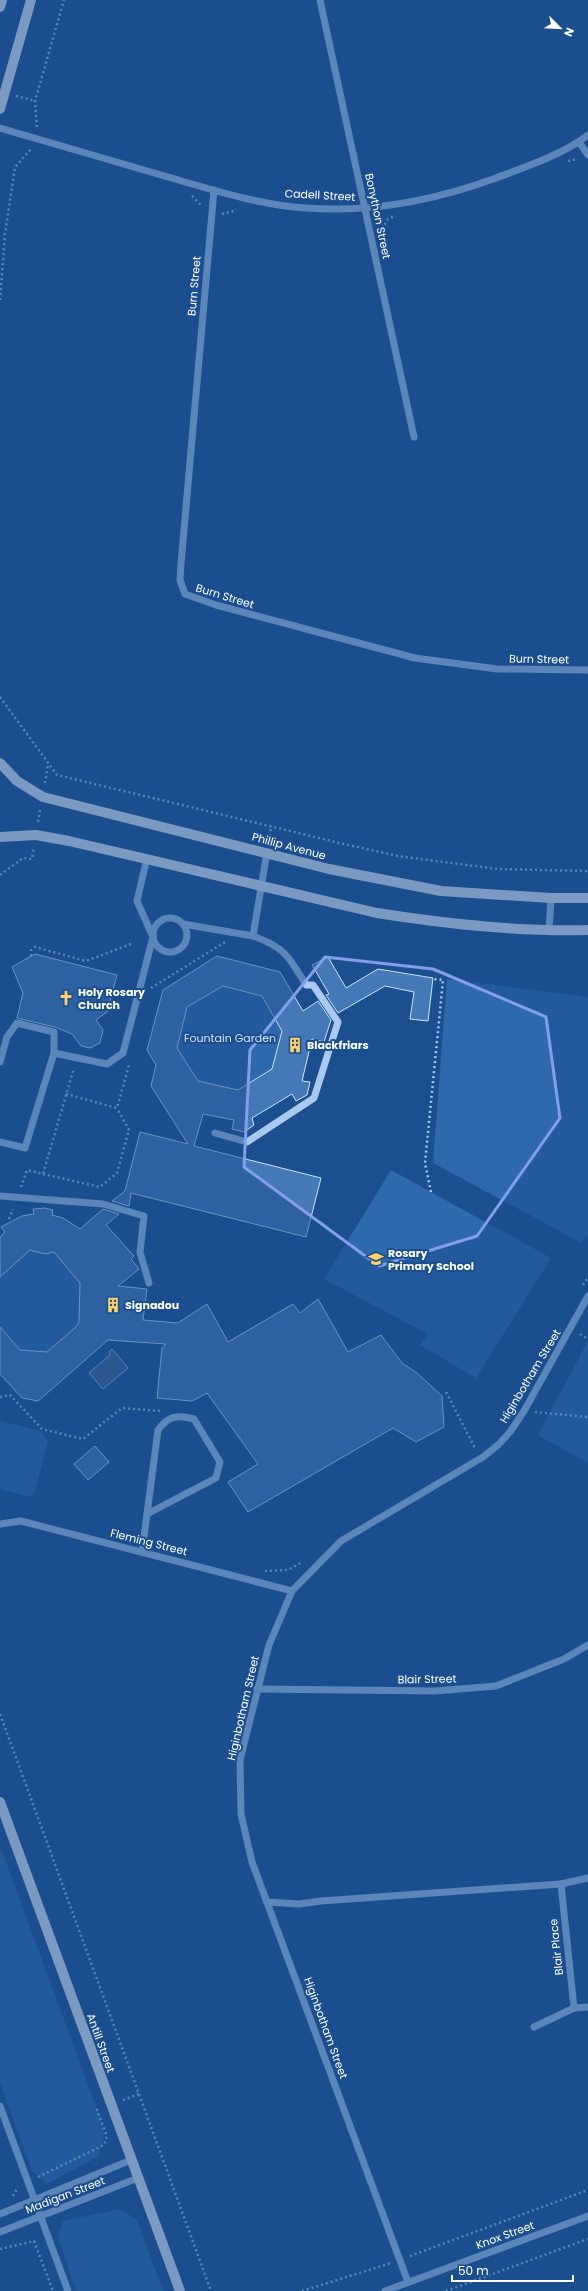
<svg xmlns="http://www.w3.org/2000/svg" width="588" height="2291" viewBox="0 0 588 2291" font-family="Poppins,sans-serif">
<rect width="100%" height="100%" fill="#1b4f8f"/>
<g fill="#2e69ad">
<polygon points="447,979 588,997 588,1235 580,1242 433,1163"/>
<polygon points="223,986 262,996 282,1031 272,1069 238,1090 198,1081 177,1049 187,1007"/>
<polygon points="391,1170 551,1258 476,1378 420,1345 428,1334 324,1279"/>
<polygon points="30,1250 45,1254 54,1252 80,1283 79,1322 76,1327 47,1352 20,1350 0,1327 0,1277"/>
<polygon points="588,1341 588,1463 538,1435"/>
<polygon points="0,1421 41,1431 48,1441 34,1494 30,1497 0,1489"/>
<polygon points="0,1846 105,2131 99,2156 47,2184 32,2171 0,2083"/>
<polygon points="120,2209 137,2220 163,2291 76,2291 58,2237 63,2221"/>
</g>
<polygon fill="#3c6290" stroke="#9cc4f0" points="112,1349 128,1368 103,1389 89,1373 110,1355 109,1352"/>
<g fill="#4478b7" stroke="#cfe3fa" fill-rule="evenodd">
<polygon points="35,954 117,975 107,1012 96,1020 103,1030 100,1043 90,1048 81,1046 72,1034 55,1027 17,1018 23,993 12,967"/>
<path d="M217,956L280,972L303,1011L318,1001L331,1020L324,1042L312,1039L302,1081L310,1082L307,1095L296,1101L292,1094L252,1118L254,1125L244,1132L232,1129L234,1120L203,1114L194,1146L321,1178L306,1237L131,1193L129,1206L112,1201L125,1191L140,1132L188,1144L151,1086L156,1065L147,1050L163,990ZM223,986L262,996L282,1031L272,1069L238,1090L198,1081L177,1048L187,1007Z"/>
<polygon points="328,957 346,988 378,969 433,978 428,1021 410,1019 414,992 385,986 338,1013 326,995 329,994 312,965"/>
<polygon points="45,1208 53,1210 52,1215 63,1218 80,1229 103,1209 119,1214 106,1225 134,1256 131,1259 139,1269 118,1286 147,1289 143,1320 178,1323 207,1304 228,1342 293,1304 300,1313 318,1299 348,1352 381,1335 402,1363 417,1373 442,1396 444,1427 416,1442 393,1428 248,1512 228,1482 258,1464 207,1393 192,1401 157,1398 162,1348 166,1344 108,1340 38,1401 22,1398 0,1374 0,1327 20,1350 47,1352 76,1327 79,1322 80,1283 54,1252 45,1254 30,1250 0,1277 0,1237 5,1232 1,1227 22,1216 34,1214 33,1209"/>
<polygon points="95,1446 109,1462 88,1480 74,1464"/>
</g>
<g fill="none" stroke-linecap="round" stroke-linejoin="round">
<g stroke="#a9c9ee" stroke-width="2.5" stroke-dasharray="2 3" stroke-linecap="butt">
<polyline points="16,96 35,101"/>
<polyline points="37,127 35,101 64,0"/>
<polyline points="568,161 578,159"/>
<polyline points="192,196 201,205"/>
<polyline points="222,214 237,210"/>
<polyline points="382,229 388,219 393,217"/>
<polyline points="0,300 5,234 15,167 32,148"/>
<polyline points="0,697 57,775 344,844 398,856 498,869 588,871"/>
<polyline points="45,783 48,764"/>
<polyline points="38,822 40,810"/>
<polyline points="269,841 271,826"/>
<polyline points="0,875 23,858 32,859 34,847"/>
<polyline points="31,956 31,950 35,947 86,961 131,944"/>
<polyline points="151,988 225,942"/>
<polyline points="66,1094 117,1108 129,1065"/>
<polyline points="43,1174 100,1187 117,1173 129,1130 117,1108"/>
<polyline points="21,1187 27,1170 43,1174 74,1068"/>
<polyline points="431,1192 425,1163 443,980 433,979"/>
<polyline points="9,1219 13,1209"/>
<polyline points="583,1285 588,1277"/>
<polyline points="580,1334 588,1339"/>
<polyline points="446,1392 475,1448"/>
<polyline points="0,1397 10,1395 42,1429 83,1439 122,1408 160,1411"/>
<polyline points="535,1412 588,1417"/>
<polyline points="265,1571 288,1570 302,1562"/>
<polyline points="0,1714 211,2291"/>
<polyline points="123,2100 139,2094"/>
<polyline points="38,2177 104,2145 107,2136 97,2110 99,2109"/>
<polyline points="13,2196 18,2187"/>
<polyline points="34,2241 53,2291"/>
<polyline points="0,2249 35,2241"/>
<polyline points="410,2256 588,2190"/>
<polyline points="302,2291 391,2263"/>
<polyline points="446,2291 588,2239"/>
</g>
<g stroke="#a9c9ee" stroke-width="7">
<polyline points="320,0 414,437"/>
<path d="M0,128C56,144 112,161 168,177C213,190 260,205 306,208C371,213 436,200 496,178C525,167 564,154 588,135"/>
<polyline points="579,142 588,155"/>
<polyline points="214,190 181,564 180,580 185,594 216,605 415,658 497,669 588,670"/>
<circle cx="170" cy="935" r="17"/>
<polyline points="183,924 253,936 267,852"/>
<polyline points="549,931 551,898"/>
<polyline points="54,1053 107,1064 123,1053 153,937 137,901 147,858"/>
<polyline points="0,1062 7,1037 17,1023 54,1032 54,1053 25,1148 0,1142"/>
<path d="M215,1133L247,1142L314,1098L338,1022L313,985H306C289,957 286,948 253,936"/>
<polyline points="0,1196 103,1204 144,1216 140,1252 149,1283"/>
<polyline points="0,1524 21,1521 292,1591"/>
<path d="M142,1552L158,1430C169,1415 177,1415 194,1419L220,1462L216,1478L147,1514"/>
<polyline points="257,1689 435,1691 496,1686 564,1659 588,1645"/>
<polyline points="561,1884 574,2008"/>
<polyline points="267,1902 299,1904 321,1901 561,1884 588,1878"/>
<polyline points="534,2027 574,2008 588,2007"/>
<polyline points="0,2106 68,2291"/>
<polyline points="0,2214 131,2160"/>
<polyline points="0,2232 138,2178"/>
<polyline points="408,2282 252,1862 241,1814 240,1760 269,1645 292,1591 341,1541 483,1457 498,1445 510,1432 524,1411 588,1296"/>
<polyline points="385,2291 588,2216"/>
</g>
<g stroke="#f0f6ff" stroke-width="10">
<polyline points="0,7 2,0"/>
<polyline points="0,109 31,0"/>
<polyline points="0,763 17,781 43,797 329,869 441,891 551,898 588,898"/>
<path d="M0,837L36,835L69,841L377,913C447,924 517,932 588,930"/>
<polyline points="0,1802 180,2291"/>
</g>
</g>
<path d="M0 0H588V2291H0ZM325,957L433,969L546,1017L560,1118L477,1236L379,1266L244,1167L250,1050Z" fill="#1b4f8f" fill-opacity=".55" fill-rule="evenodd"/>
<path fill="none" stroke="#839eea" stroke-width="3" stroke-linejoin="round" d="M325,957L433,969L546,1017L560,1118L477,1236L379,1266L244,1167L250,1050Z"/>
<defs>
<g id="church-bare" transform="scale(1.2)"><path d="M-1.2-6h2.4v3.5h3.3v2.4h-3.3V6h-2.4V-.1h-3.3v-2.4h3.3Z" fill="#ffd166" stroke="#1b4f8f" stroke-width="2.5" paint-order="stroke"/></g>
<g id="building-bare" transform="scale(1.2)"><path d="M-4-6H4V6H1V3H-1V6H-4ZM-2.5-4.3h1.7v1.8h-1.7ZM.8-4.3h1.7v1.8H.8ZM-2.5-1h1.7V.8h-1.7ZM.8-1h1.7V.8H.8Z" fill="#ffd166" stroke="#1b4f8f" stroke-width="2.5" paint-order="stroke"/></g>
<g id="school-bare" transform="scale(1.2)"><path d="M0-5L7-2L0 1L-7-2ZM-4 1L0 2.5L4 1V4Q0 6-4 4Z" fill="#ffd166" stroke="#1b4f8f" stroke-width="2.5" paint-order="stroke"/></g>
</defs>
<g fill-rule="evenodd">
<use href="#church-bare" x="66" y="998"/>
<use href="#building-bare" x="295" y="1045"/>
<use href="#school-bare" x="376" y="1259"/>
<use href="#building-bare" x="113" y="1305"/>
</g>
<g text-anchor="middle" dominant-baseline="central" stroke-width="4" stroke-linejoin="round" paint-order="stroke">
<g font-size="11" fill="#fff" stroke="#1b4f8f">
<text transform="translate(320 195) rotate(3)">Cadell Street</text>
<text transform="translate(378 216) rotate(78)">Bonython Street</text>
<text transform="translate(194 286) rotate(-85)">Burn Street</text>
<text transform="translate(225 596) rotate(17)">Burn Street</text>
<text transform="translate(539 659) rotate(1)">Burn Street</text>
<text transform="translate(289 846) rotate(15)">Phillip Avenue</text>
<text transform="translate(530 1376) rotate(-59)">Higinbotham Street</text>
<text transform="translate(149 1542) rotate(14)">Fleming Street</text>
<text transform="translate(427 1679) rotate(-1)">Blair Street</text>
<text transform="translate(243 1708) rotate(-77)">Higinbotham Street</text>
<text transform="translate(556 1947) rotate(-96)">Blair Place</text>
<text transform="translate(326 2028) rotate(70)">Higinbotham Street</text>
<text transform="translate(101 2043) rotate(70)">Antill Street</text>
<text transform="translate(65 2195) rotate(-21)">Madigan Street</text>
<text transform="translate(505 2235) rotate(-20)">Knox Street</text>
</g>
<g font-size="11" font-weight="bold" fill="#fff" stroke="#1b4f8f" text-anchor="start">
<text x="78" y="992">Holy Rosary<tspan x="78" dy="13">Church</tspan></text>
<text x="307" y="1045">Blackfriars</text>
<text x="388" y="1253">Rosary<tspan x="388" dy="13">Primary School</tspan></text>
<text x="125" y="1305">Signadou</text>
</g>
<g font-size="11" fill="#cfe3fa" stroke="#1b4f8f">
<text x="230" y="1038">Fountain Garden</text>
</g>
</g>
<g transform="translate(560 28) rotate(114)" stroke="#1b4f8f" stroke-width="3" paint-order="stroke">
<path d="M0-3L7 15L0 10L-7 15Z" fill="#ffffff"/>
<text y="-6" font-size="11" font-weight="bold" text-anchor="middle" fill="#ffffff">N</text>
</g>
<path d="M452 2275v6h121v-6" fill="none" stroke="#ffffff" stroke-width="2"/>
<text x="458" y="2275" font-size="12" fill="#ffffff" stroke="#1b4f8f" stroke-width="3" paint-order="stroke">50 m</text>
</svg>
